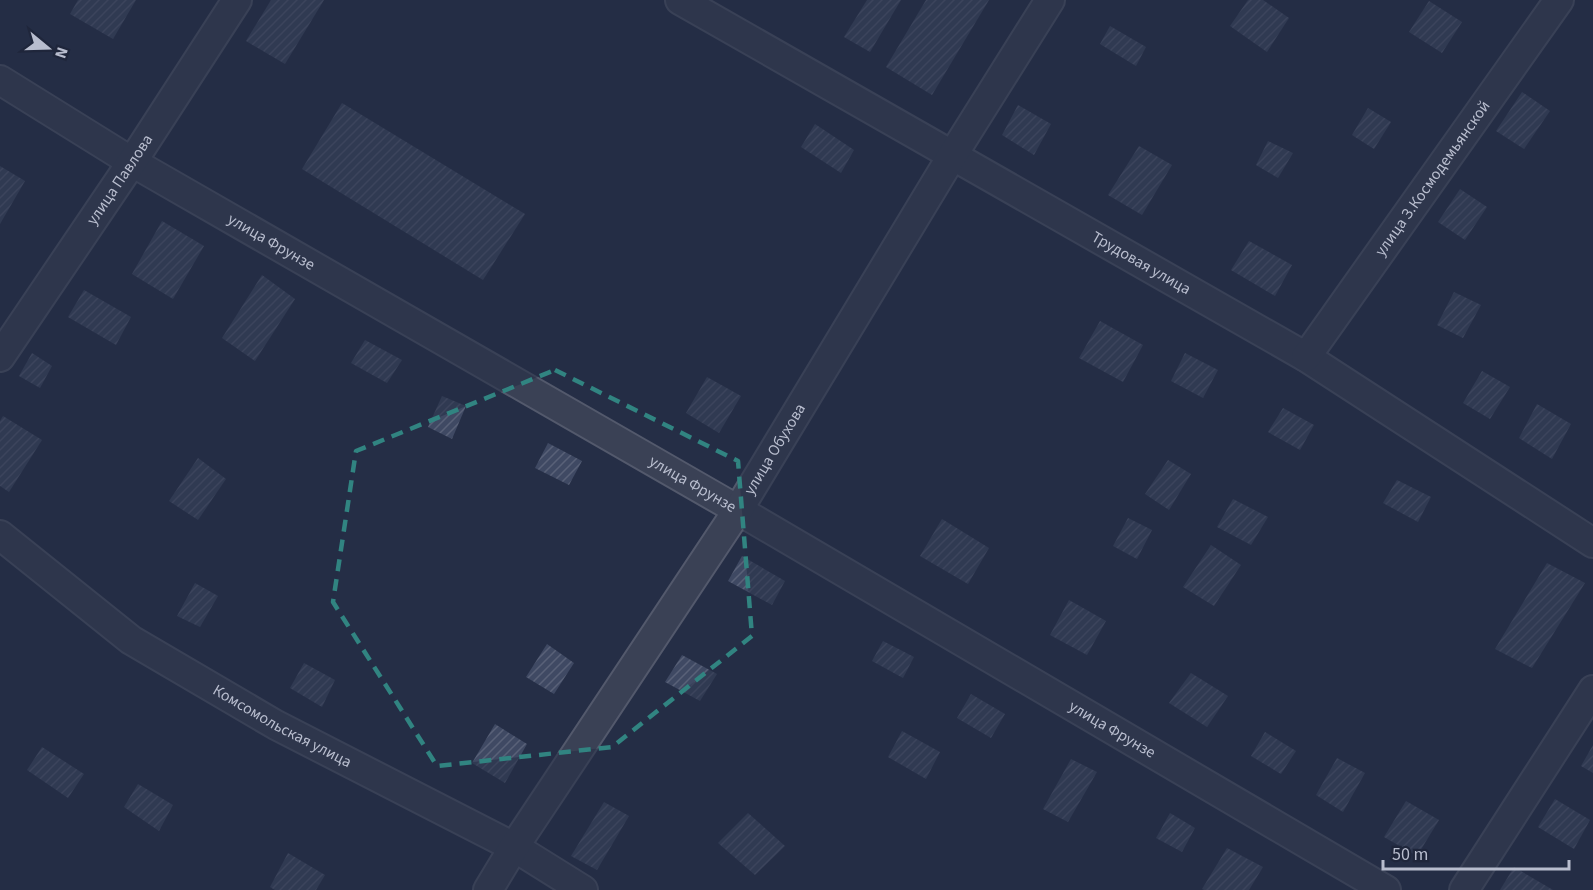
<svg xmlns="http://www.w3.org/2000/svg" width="1593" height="890" viewBox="0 0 1593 890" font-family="'Source Sans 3',sans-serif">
<defs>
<pattern id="building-hatch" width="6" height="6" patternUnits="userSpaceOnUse" patternTransform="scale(1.5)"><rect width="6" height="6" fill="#3f4963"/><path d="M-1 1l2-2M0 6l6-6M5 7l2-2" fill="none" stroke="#596178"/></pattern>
</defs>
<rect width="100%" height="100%" fill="#252e46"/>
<g fill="url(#building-hatch)">
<polygon points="78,0 136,0 113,39 70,14"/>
<polygon points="271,0 324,0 285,64 246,41"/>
<polygon points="867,0 901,0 870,52 844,37"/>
<polygon points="926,0 989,0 932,95 886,67"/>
<polygon points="1248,0 1263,0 1289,18 1267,52 1230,26"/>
<polygon points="1429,1 1462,22 1442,53 1409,32"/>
<polygon points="1110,26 1146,47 1136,66 1100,44"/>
<polygon points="1522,92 1550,111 1524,149 1496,131"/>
<polygon points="342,103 525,214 483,280 302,169"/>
<polygon points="1018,105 1051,124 1034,155 1002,135"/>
<polygon points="1368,108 1391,122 1374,149 1352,135"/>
<polygon points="815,124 854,150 841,173 801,147"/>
<polygon points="1268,141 1293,153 1278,178 1256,165"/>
<polygon points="1139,146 1172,165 1142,215 1108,195"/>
<polygon points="0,166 25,181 0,224"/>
<polygon points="1460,189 1487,207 1465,240 1438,222"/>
<polygon points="162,221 204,246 173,299 132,274"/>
<polygon points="1249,241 1292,265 1275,296 1231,270"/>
<polygon points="262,275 295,299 255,361 222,338"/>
<polygon points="84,290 131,317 116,345 68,317"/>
<polygon points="1454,292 1481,305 1463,338 1437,325"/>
<polygon points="1100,321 1143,345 1123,382 1079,358"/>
<polygon points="365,340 402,360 387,383 351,363"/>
<polygon points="32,353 52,366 40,388 19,376"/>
<polygon points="1185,353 1218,370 1203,398 1171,381"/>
<polygon points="1482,371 1510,387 1490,419 1463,403"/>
<polygon points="707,377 741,396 719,433 686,413"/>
<polygon points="442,396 466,406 452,439 428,427"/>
<polygon points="1537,404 1571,424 1552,459 1519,438"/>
<polygon points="1283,408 1314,425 1300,450 1268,432"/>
<polygon points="3,416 42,440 9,492 0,486 0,421"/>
<polygon points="548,443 582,461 569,485 535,468"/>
<polygon points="198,458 226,479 198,520 169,501"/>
<polygon points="1168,460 1191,474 1169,510 1145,494"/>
<polygon points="1397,480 1431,497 1418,522 1383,503"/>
<polygon points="1233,499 1268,517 1251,545 1217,527"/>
<polygon points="1128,518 1152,530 1137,559 1113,546"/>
<polygon points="942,519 989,548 968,584 920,556"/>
<polygon points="1211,545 1241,565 1214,606 1183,587"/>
<polygon points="742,556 785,581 772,605 728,581"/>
<polygon points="1547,563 1585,583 1532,668 1495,649"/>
<polygon points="195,583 218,596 200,627 177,616"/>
<polygon points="1069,600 1106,621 1087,655 1050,635"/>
<polygon points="883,641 914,657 903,678 872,661"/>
<polygon points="547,644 574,663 554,694 526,677"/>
<polygon points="682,655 717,674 700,701 665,682"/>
<polygon points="304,663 335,680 322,707 290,688"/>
<polygon points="1191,673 1228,696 1207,727 1169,703"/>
<polygon points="971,694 1005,714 991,738 957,718"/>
<polygon points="495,724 527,744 505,783 472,763"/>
<polygon points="902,731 940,752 926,779 888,757"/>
<polygon points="1265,732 1296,751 1281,774 1251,756"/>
<polygon points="1593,745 1593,773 1581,766"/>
<polygon points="42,747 84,774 68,798 27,770"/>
<polygon points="1337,758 1365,773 1343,812 1316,795"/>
<polygon points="1071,759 1097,772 1068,822 1043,809"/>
<polygon points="138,784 173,805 159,831 124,807"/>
<polygon points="1555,799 1590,820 1574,849 1538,827"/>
<polygon points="1406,801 1439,820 1417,856 1384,837"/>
<polygon points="604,802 629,816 597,870 571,856"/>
<polygon points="748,813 785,846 755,875 718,843"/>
<polygon points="1170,813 1195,828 1182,852 1156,838"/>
<polygon points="1227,848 1263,867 1249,890 1204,890 1202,889"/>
<polygon points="288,853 325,875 316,890 275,890 270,887"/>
<polygon points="1514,867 1553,890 1500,890"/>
</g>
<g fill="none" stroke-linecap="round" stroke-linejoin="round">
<g stroke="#53596c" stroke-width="32">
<g id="minor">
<path id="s1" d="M680,0L1306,357L1593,543"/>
<path id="s2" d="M0,80L132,162L738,510L1386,890"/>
<path id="s3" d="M0,357L132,162L237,0"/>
<path id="s4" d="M1306,357L1559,0"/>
<path id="s5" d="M0,535L131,640L276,725L514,847L583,890"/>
<path id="s6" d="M488,890L514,847L738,510L952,156L1050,0"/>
<polyline points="1464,890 1593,690"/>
</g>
</g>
<use href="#minor" stroke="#3a4155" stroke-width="28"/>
</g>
<path d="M0 0H1593V890H0ZM555,370L738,461L752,636L612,747L437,766L333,602L356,451Z" fill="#252e46" fill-opacity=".55" fill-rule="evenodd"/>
<path fill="none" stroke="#318481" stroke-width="4.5" stroke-dasharray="12 8" stroke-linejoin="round" d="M555,370L738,461L752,636L612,747L437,766L333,602L356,451Z"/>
<g text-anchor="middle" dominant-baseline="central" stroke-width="4.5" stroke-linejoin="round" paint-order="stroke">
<g font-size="16" fill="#b8bdce" stroke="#1f263b">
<text stroke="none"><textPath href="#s4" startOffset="219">улица З.Космодемьянской</textPath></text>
<text stroke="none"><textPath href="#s3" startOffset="214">улица Павлова</textPath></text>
<text stroke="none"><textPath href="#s2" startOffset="316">улица Фрунзе</textPath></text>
<text stroke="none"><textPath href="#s1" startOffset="531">Трудовая улица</textPath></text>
<text stroke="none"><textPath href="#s6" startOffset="526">улица Обухова</textPath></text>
<text stroke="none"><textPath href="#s2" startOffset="802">улица Фрунзе</textPath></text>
<text stroke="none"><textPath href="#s5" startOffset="342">Комсомольская улица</textPath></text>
<text stroke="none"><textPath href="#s2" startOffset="1288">улица Фрунзе</textPath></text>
</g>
</g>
<g transform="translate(48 48) rotate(109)" stroke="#1f263b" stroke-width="4.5" paint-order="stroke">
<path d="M0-4.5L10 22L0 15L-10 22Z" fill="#b8bdce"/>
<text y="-9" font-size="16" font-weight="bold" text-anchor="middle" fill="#b8bdce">N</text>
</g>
<path d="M1383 860v9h186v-9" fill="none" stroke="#b8bdce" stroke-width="3"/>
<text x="1392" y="860" font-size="18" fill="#b8bdce" stroke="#1f263b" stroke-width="4.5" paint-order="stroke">50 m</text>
</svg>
